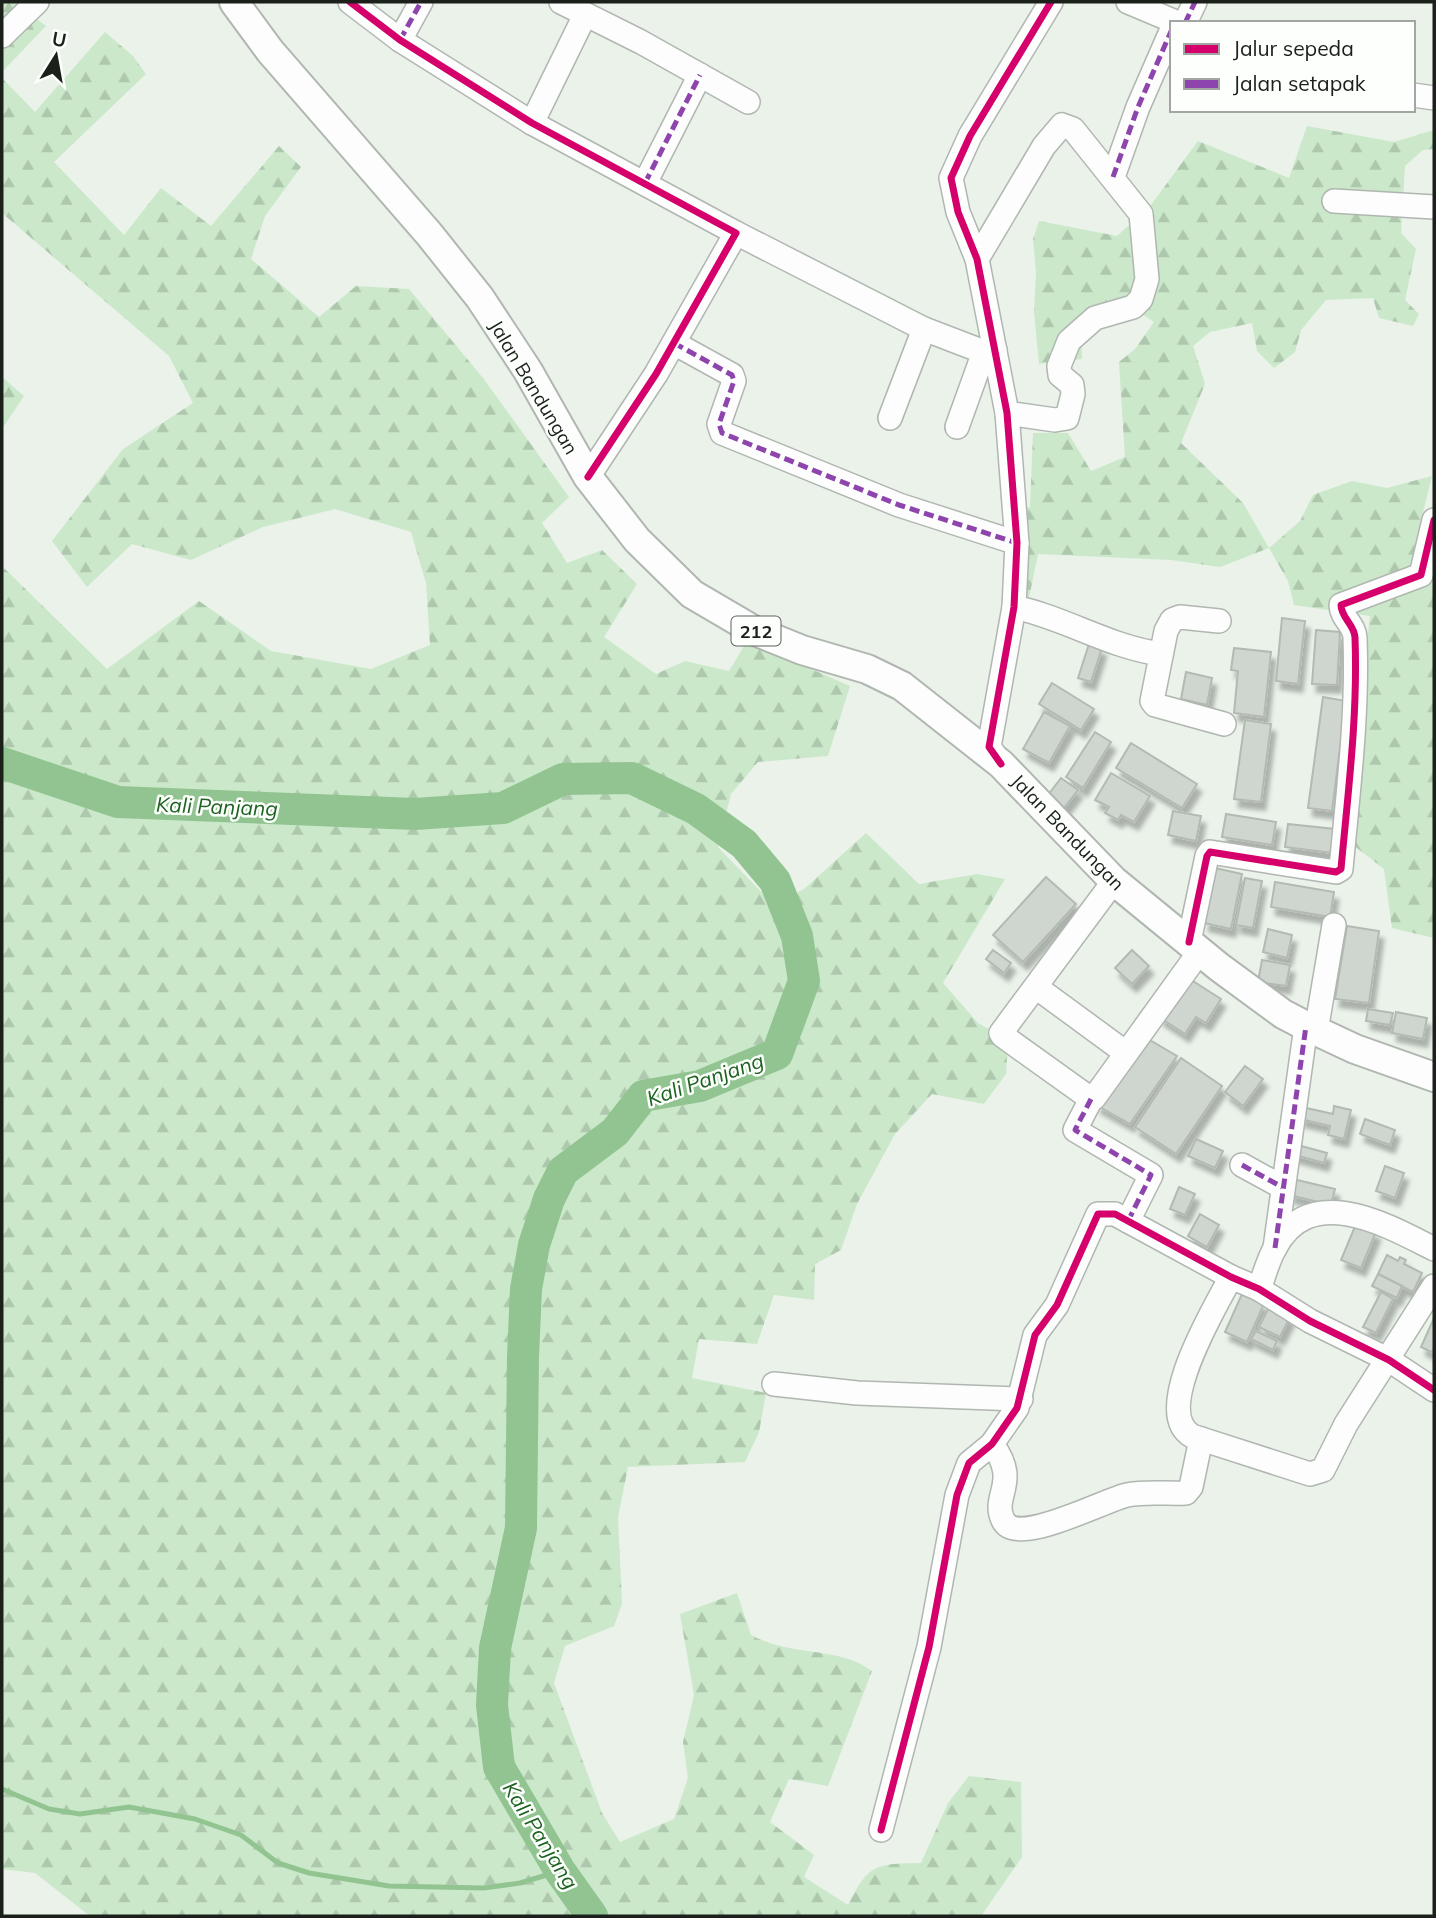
<svg xmlns="http://www.w3.org/2000/svg" width="1436" height="1918" viewBox="0 0 1436 1918" font-family="Mulish,sans-serif">
<defs>
<pattern id="forest-firs" width="22" height="20" patternUnits="userSpaceOnUse" patternTransform="scale(1.75)"><rect width="22" height="20" fill="#cbe9ca"/><path d="M5 1l3.5 6h-7zM16 11l3.5 6h-7z" fill="#aec8ad"/></pattern>
<filter id="shadow"><feDropShadow dx="4.5" dy="8" stdDeviation="2" flood-color="#0004"/></filter>
</defs>
<rect width="100%" height="100%" fill="#eaf2ea"/>
<g fill="url(#forest-firs)">
<polygon points="2,2 14,2 46,26 2,72"/>
<path d="M105,32L133,56L146,74L54,162L124,235L161,188L211,226L279,146L301,167L265,216L251,259L319,317L356,286L409,289L483,378L569,497L542,523L567,563L602,550L637,584L604,637L656,674L685,661L729,671L747,641L850,686L828,756L758,762L731,794L718,847L773,904L804,889L866,833L919,884L977,874L1005,879L943,983L978,1023L1008,1040L1006,1074L984,1104L932,1094L895,1134L857,1204L841,1250L815,1264L814,1300L774,1295L757,1344L699,1339L692,1378L766,1393L759,1432L745,1462L628,1467L618,1517L622,1604L614,1626L565,1646L554,1683L602,1813L620,1842L674,1819L688,1778L683,1742L694,1695L680,1614L737,1593L751,1635C791,1657 839,1646 872,1671L828,1786L789,1779L770,1822L814,1855L804,1877L848,1905C869,1863 876,1864 921,1863L948,1803L969,1776L1021,1782L1022,1857L981,1916H90L35,1873L2,1869V566L107,669L199,601L271,651L371,669L430,645L426,583L411,532L335,509L263,527L191,560L132,544L87,587L52,541L123,449L193,403L169,356L2,213V78L35,112Z"/>
<polygon points="1307,126 1394,142 1434,130 1434,149 1423,150 1405,166 1401,233 1416,249 1405,300 1419,314 1413,326 1379,318 1373,298 1326,300 1301,330 1295,352 1274,368 1257,351 1252,323 1210,332 1193,346 1205,384 1181,443 1243,503 1269,548 1300,521 1313,495 1352,481 1387,488 1432,476 1418,533 1434,544 1434,938 1392,928 1384,869 1353,845 1358,723 1370,616 1294,605 1288,581 1269,548 1220,567 1171,560 1038,554 1029,598 1007,595 1008,513 1030,507 1033,433 1068,433 1091,471 1125,457 1119,362 1135,349 1154,322 1125,303 1081,319 1082,359 1039,364 1034,312 1036,272 1033,239 1039,221 1117,236 1151,205 1198,141 1289,178"/>
<polygon points="2,377 24,396 2,429"/>
</g>
<g fill="none" stroke-linecap="round" stroke-linejoin="round">
<polyline stroke="#92c492" stroke-width="5" points="2,1789 49,1809 80,1814 129,1807 195,1819 241,1835 278,1863 309,1873 389,1886 484,1888 520,1883 560,1871"/>
<polyline stroke="#92c492" stroke-width="32" points="2,763 118,802 415,814 503,808 563,779 632,778 696,809 744,844 775,881 797,936 804,981 777,1054 700,1086 643,1096 615,1132 563,1171 549,1199 534,1245 526,1289 523,1357 521,1528 495,1648 492,1705 499,1767 560,1871 592,1916"/>
</g>
<g fill="#cfd5cf" stroke="#b3b9b3" stroke-width="2" filter="url(#shadow)">
<polygon points="1282,618 1305,621 1298,684 1276,681"/>
<polygon points="1316,630 1340,632 1337,685 1312,684"/>
<polygon points="1089,644 1102,648 1091,682 1078,678"/>
<polygon points="1234,648 1271,652 1264,717 1234,713 1238,671 1231,670"/>
<polygon points="1186,672 1212,678 1207,705 1181,699"/>
<polygon points="1052,683 1094,709 1081,730 1039,704"/>
<polygon points="1323,697 1346,701 1332,811 1308,808"/>
<polygon points="1044,712 1070,726 1049,763 1023,749"/>
<polygon points="1245,720 1271,724 1261,802 1234,799"/>
<polygon points="1095,732 1111,742 1083,788 1066,777"/>
<polygon points="1131,743 1197,784 1182,808 1116,768"/>
<polygon points="1111,773 1150,796 1134,822 1121,815 1118,820 1105,813 1109,807 1095,800"/>
<polygon points="1061,778 1078,790 1064,808 1048,795"/>
<polygon points="1173,811 1201,816 1196,841 1168,835"/>
<polygon points="1226,814 1276,822 1272,845 1222,837"/>
<polygon points="1288,824 1335,829 1332,853 1285,847"/>
<polygon points="1215,868 1242,874 1231,929 1204,923"/>
<polygon points="1046,877 1076,904 1023,962 993,935"/>
<polygon points="1245,878 1262,881 1253,928 1236,925"/>
<polygon points="1275,882 1334,892 1330,917 1271,907"/>
<polygon points="1347,926 1379,931 1369,1003 1335,999"/>
<polygon points="1268,929 1292,935 1287,958 1263,952"/>
<polygon points="993,950 1011,963 1004,973 986,959"/>
<polygon points="1132,950 1149,966 1132,984 1115,968"/>
<polygon points="1262,960 1290,965 1286,986 1258,982"/>
<polygon points="1185,976 1221,999 1206,1023 1196,1017 1185,1034 1159,1017"/>
<polygon points="1368,1009 1393,1013 1390,1025 1366,1021"/>
<polygon points="1396,1012 1427,1018 1423,1039 1392,1033"/>
<polygon points="1143,1036 1177,1056 1130,1124 1096,1105"/>
<polygon points="1181,1058 1222,1086 1176,1154 1135,1127"/>
<polygon points="1245,1066 1263,1079 1243,1106 1225,1092"/>
<polygon points="1334,1106 1351,1110 1344,1139 1328,1135 1330,1126 1300,1119 1302,1107 1333,1114"/>
<polygon points="1365,1119 1395,1130 1390,1145 1360,1134"/>
<polygon points="1196,1139 1223,1151 1215,1168 1188,1156"/>
<polygon points="1294,1144 1327,1153 1324,1163 1291,1154"/>
<polygon points="1385,1166 1404,1173 1395,1198 1376,1191"/>
<polygon points="1293,1179 1335,1189 1331,1205 1289,1195"/>
<polygon points="1179,1187 1195,1194 1185,1215 1170,1209"/>
<polygon points="1200,1214 1219,1225 1207,1247 1188,1236"/>
<polygon points="1356,1224 1376,1232 1361,1268 1341,1260"/>
<polygon points="1387,1255 1398,1261 1400,1257 1406,1260 1404,1264 1422,1273 1413,1292 1378,1274"/>
<polygon points="1378,1274 1402,1286 1397,1298 1372,1286"/>
<polygon points="1381,1292 1393,1299 1376,1333 1363,1327"/>
<polygon points="1242,1294 1264,1304 1247,1342 1225,1332"/>
<polygon points="1269,1307 1290,1317 1280,1337 1259,1327"/>
<polygon points="1434,1318 1434,1349 1431,1352 1421,1347"/>
<polygon points="1256,1331 1277,1341 1273,1350 1251,1339"/>
</g>
<g fill="none" stroke-linecap="round" stroke-linejoin="round">
<g stroke="#b0b6b0" stroke-width="26">
<g id="minor">
<polyline points="350,2 400,40 532,123 736,233 656,374 588,477"/>
<polyline points="561,2 641,42 748,102"/>
<polyline points="1128,2 1178,23"/>
<polyline points="1185,23 1195,2"/>
<polyline points="2,36 37,2"/>
<polyline points="400,40 421,2"/>
<polyline points="1413,95 1434,98"/>
<polyline points="532,123 585,15"/>
<polyline points="1113,177 1138,107 1172,29"/>
<polyline points="645,183 700,75"/>
<polyline points="1334,201 1434,207"/>
<polyline points="736,233 924,329 984,352 995,350"/>
<polyline points="977,259 1044,146 1062,125 1073,129 1141,214 1147,279 1141,299 1133,307 1095,318 1069,341 1059,366 1060,375 1072,385 1073,394 1067,418 1055,420 1007,413"/>
<polyline points="674,343 732,375 734,381 719,424 722,433 899,505 1017,543"/>
<polyline points="890,418 924,329"/>
<polyline points="957,427 984,352"/>
<path d="M1014,607C1066,618 1109,647 1161,654"/>
<polyline points="1219,621 1180,617 1172,620 1166,631 1152,701 1155,705 1224,724"/>
<polyline points="1001,764 989,747 1014,607 1017,543 1007,413 977,259 958,212 951,178 970,136 1051,2"/>
<polyline points="1114,881 1001,1033 1003,1036 1091,1099 1094,1098 1200,951"/>
<path d="M1189,942L1207,856L1210,852L1336,872L1341,869C1348,792 1358,715 1355,638C1355,625 1341,618 1341,605L1421,575L1434,520"/>
<polyline points="1036,987 1126,1053"/>
<polyline points="1316,1031 1334,925"/>
<polyline points="1091,1099 1075,1130 1151,1175 1128,1221"/>
<polyline points="1242,1165 1282,1187"/>
<polyline points="1275,1248 1306,1026"/>
<path d="M1231,1277C1215,1308 1151,1412 1192,1436L1310,1474L1323,1470L1346,1424L1434,1286"/>
<path d="M1259,1289C1264,1276 1268,1260 1275,1248C1310,1181 1387,1225 1434,1249"/>
<polyline points="774,1384 857,1393 1021,1399"/>
<path d="M992,1444C1021,1483 991,1495 1003,1520C1016,1548 1104,1500 1127,1495C1145,1491 1167,1494 1186,1493L1191,1487L1201,1439"/>
<polyline points="881,1830 929,1647 957,1495 969,1463 992,1444 1017,1408 1035,1335 1057,1305 1098,1214 1115,1214 1231,1277 1259,1289 1310,1321 1389,1360 1434,1390"/>
</g>
</g>
<g stroke="#b0b6b0" stroke-width="32">
<polyline id="major" points="234,2 270,51 429,234 480,298 528,371 588,477 637,540 692,594 755,631 802,650 867,669 902,686 1001,764 1114,881 1219,967 1283,1014 1306,1026 1355,1049 1434,1077"/>
</g>
<use href="#minor" stroke="#fcfdfc" stroke-width="23"/>
<use href="#major" stroke="#fcfdfc" stroke-width="28"/>
<g stroke="#8e44ad" stroke-width="5" stroke-dasharray="10 5" stroke-linecap="butt">
<polyline points="1185,23 1195,2"/>
<polyline points="400,40 421,2"/>
<polyline points="1113,177 1138,107 1172,29"/>
<polyline points="645,183 700,75"/>
<polyline points="674,343 732,375 734,381 719,424 722,433 899,505 1017,543"/>
<polyline points="1091,1099 1075,1130 1151,1175 1128,1221"/>
<polyline points="1242,1165 1282,1187"/>
<polyline points="1275,1248 1306,1026"/>
</g>
<g stroke="#fcfffc" stroke-width="11">
<g id="cycleway">
<polyline points="350,2 400,40 532,123 736,233 656,374 588,477"/>
<polyline points="1001,764 989,747 1014,607 1017,543 1007,413 977,259 958,212 951,178 970,136 1051,2"/>
<path d="M1189,942L1207,856L1210,852L1336,872L1341,869C1348,792 1358,715 1355,638C1355,625 1341,618 1341,605L1421,575L1434,520"/>
<polyline points="881,1830 929,1647 957,1495 969,1463 992,1444 1017,1408 1035,1335 1057,1305 1098,1214 1115,1214 1231,1277 1259,1289 1310,1321 1389,1360 1434,1390"/>
</g>
</g>
<use href="#cycleway" stroke="#d6006c" stroke-width="7"/>
</g>
<g text-anchor="middle" dominant-baseline="central" stroke-width="5" stroke-linejoin="round" paint-order="stroke">
<rect fill="#fcfffc" stroke="#5e635e" stroke-width="2" x="731.5" y="616.5" width="49" height="29" rx="5"/>
<g font-size="18" font-weight="bold" fill="#1b201a">
<text x="756" y="631">212</text>
</g>
<g font-size="19" fill="#1b201a" stroke="#fcfffc">
<text transform="translate(534 387) rotate(59)">Jalan Bandungan</text>
<text transform="translate(1068 832) rotate(46)">Jalan Bandungan</text>
</g>
<g font-size="21" font-style="italic" fill="#1e6221" stroke="#fcfffc">
<text transform="translate(217 806) rotate(2)">Kali Panjang</text>
<text transform="translate(705 1079) rotate(-19)">Kali Panjang</text>
<text transform="translate(541 1835) rotate(58)">Kali Panjang</text>
</g>
</g>
<rect width="1436" height="1918" fill="none" stroke="#1b201a" stroke-width="7"/>
<rect x="1170" y="21" width="245" height="91" fill="#fcfffc" stroke="#a2a6a2" stroke-width="2"/>
<rect x="1184" y="44" width="35" height="10" fill="#d6006c" stroke="#a2a6a2" stroke-width="2"/>
<text x="1233" y="56" font-size="21" fill="#1b201a">Jalur sepeda</text>
<rect x="1184" y="79" width="35" height="10" fill="#8e44ad" stroke="#a2a6a2" stroke-width="2"/>
<text x="1233" y="91" font-size="21" fill="#1b201a">Jalan setapak</text>
<g transform="translate(56 56) rotate(11)" stroke="#fcfffc" stroke-width="5" paint-order="stroke">
<path d="M0-5L12 26L0 18L-12 26Z" fill="#1b201a"/>
<text y="-10" font-size="19" font-weight="bold" text-anchor="middle" fill="#1b201a">U</text>
</g>
</svg>
